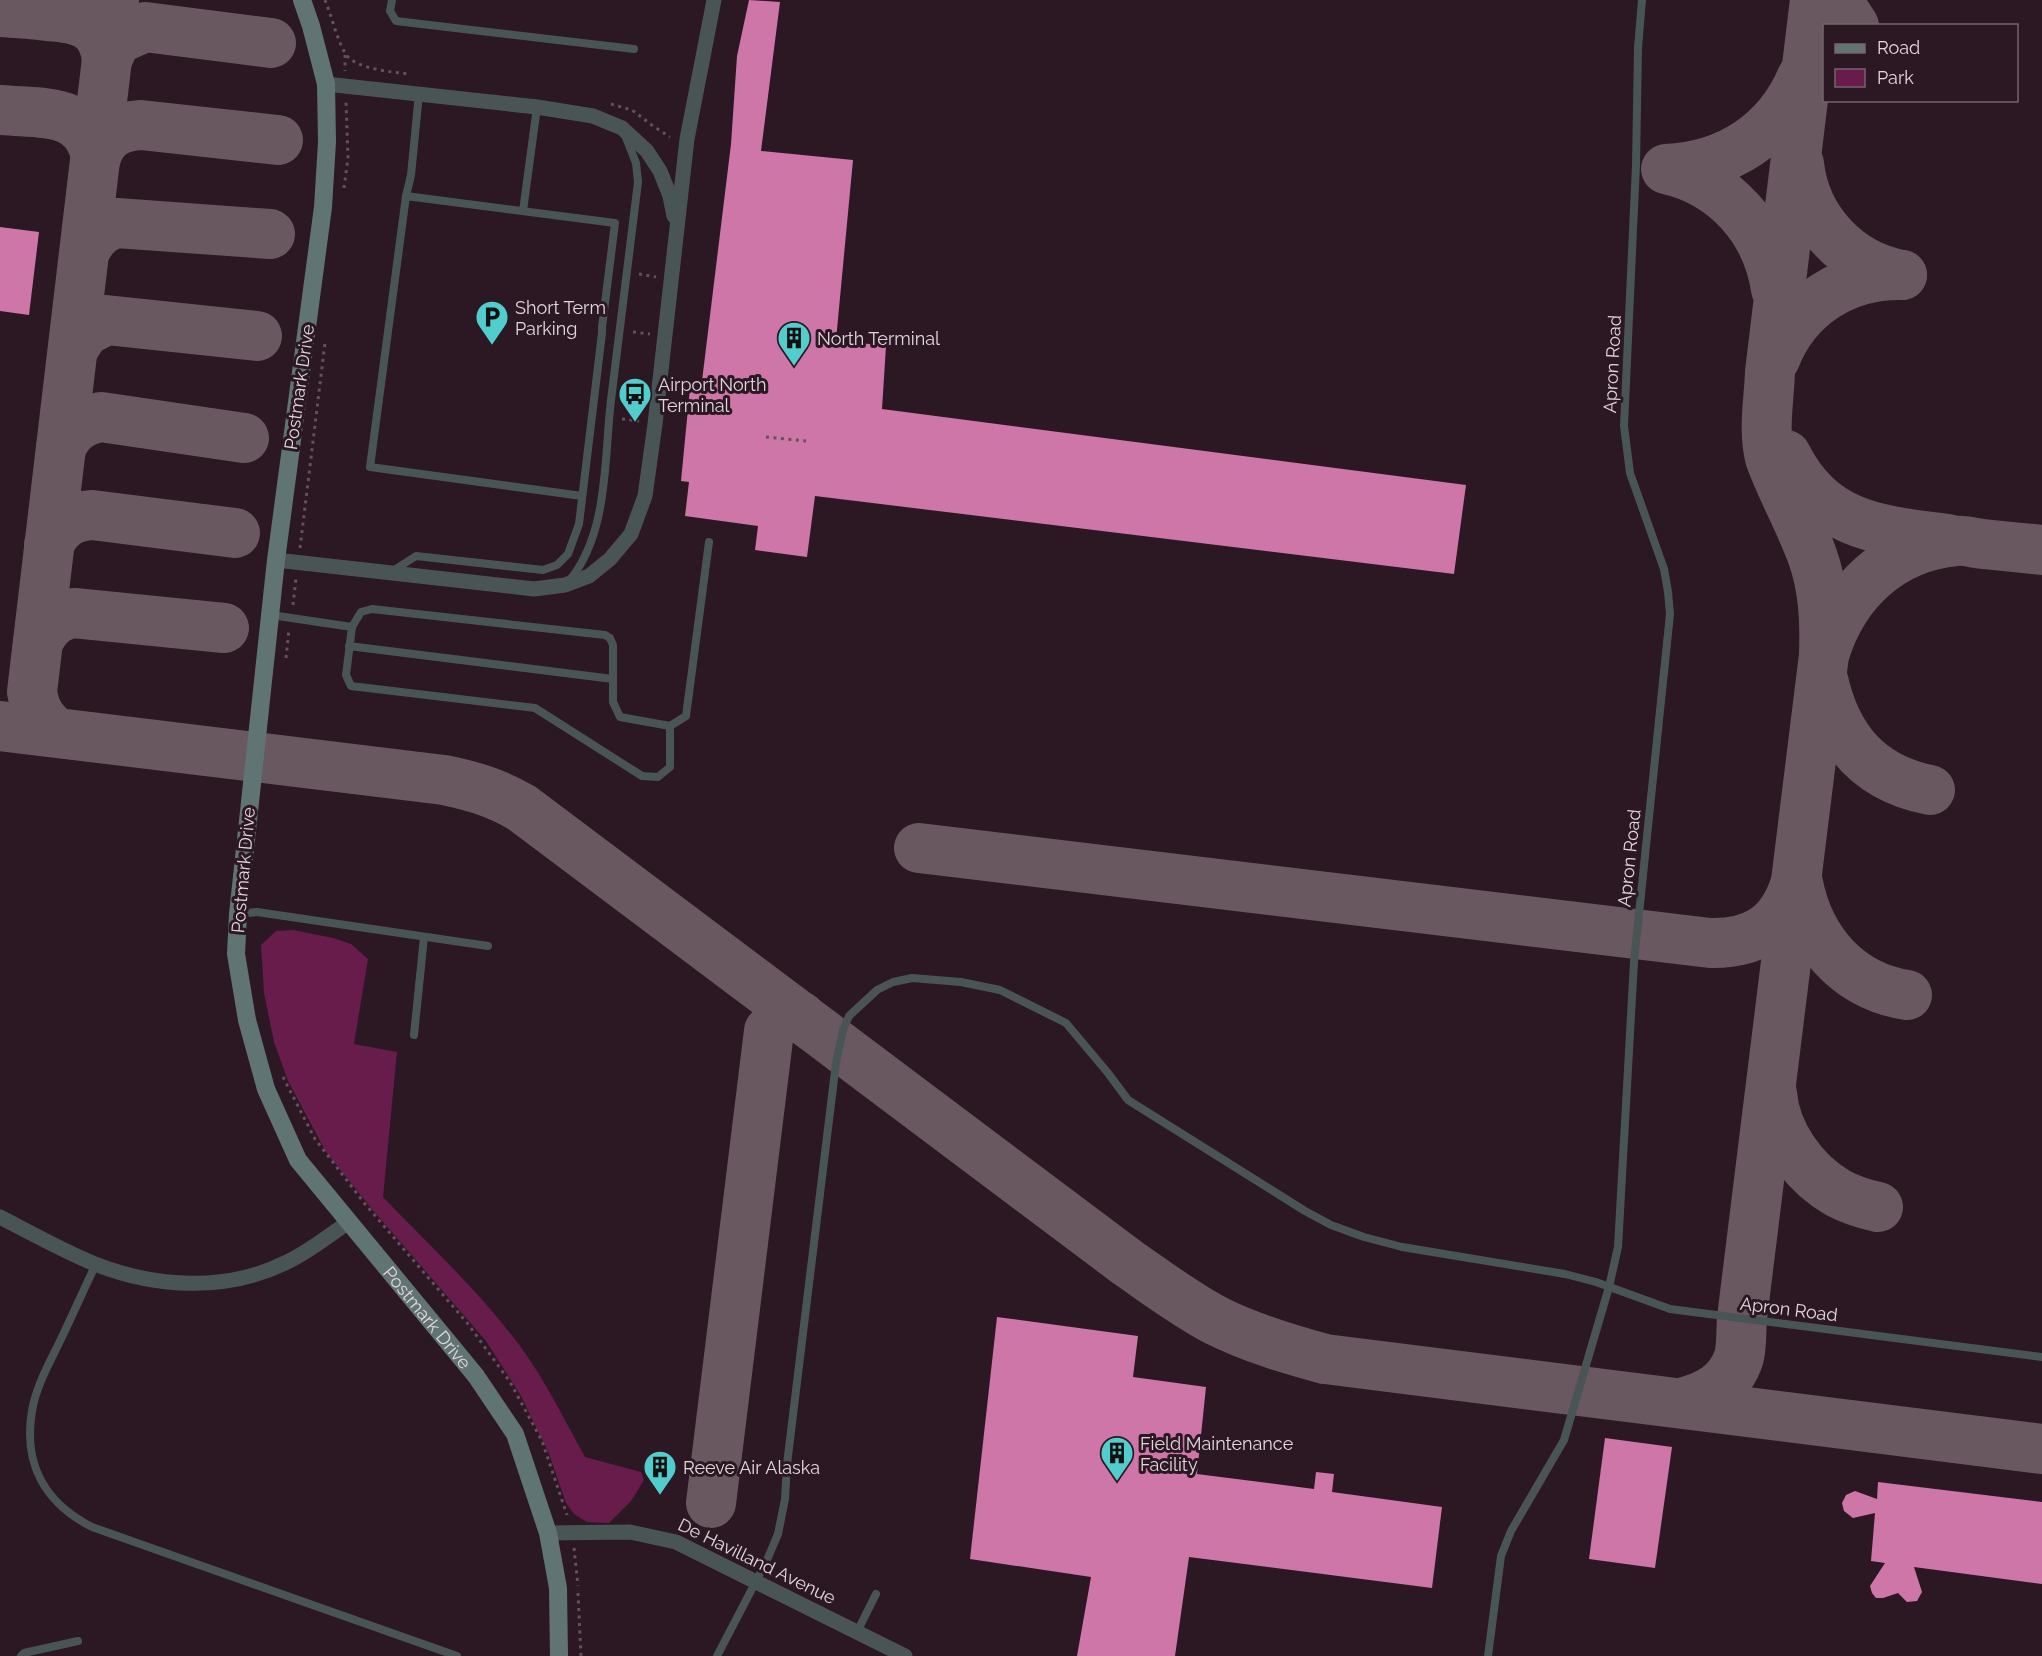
<svg xmlns="http://www.w3.org/2000/svg" width="2042" height="1656" viewBox="0 0 2042 1656" font-family="Raleway,sans-serif">
<rect width="100%" height="100%" fill="#2b1822"/>
<path fill="#671c4b" d="M293,930L333,938L351,944L368,959L354,1044L397,1052L383,1197C429,1245 480,1292 520,1346C545,1380 564,1419 585,1457L641,1472L644,1480L631,1501L609,1523L587,1522L574,1514L566,1503L549,1454L521,1396L486,1341L371,1208L326,1152L288,1081L274,1042L264,993L261,945L276,931Z"/>
<g fill="none" stroke-linecap="round" stroke-linejoin="round">
<g stroke="#6a5861" stroke-width="50">
<polyline points="1837,0 1854,26"/>
<path d="M0,12C16,13 31,14 47,16C79,18 103,23 107,60"/>
<polyline points="107,60 114,44 122,37 145,27 271,43"/>
<path d="M0,110C42,114 85,106 96,157"/>
<path d="M96,157C103,135 119,126 141,125L278,140"/>
<path d="M1799,164C1805,220 1847,265 1902,275"/>
<path d="M85,251C93,235 101,228 117,223L270,234"/>
<path d="M1776,289C1767,229 1725,182 1666,169C1728,166 1778,134 1802,77"/>
<polyline points="73,349 85,331 106,320 257,336"/>
<path d="M1775,359C1796,305 1845,274 1902,275"/>
<path d="M61,448C69,429 81,421 101,417L244,438"/>
<path d="M1786,455C1822,526 1877,530 1948,539"/>
<path d="M49,545C57,526 71,516 92,515L235,533"/>
<path d="M38,642C46,626 55,616 74,613L224,628"/>
<path d="M1825,652C1844,592 1890,547 1956,541C1964,540 1974,543 1983,544C2003,546 2022,548 2042,550"/>
<path d="M1823,679C1836,739 1869,778 1930,790"/>
<path d="M0,726L444,780C473,786 497,793 522,808L1128,1263C1157,1283 1186,1305 1217,1321C1251,1338 1288,1349 1325,1359L2042,1449"/>
<path d="M55,732C40,719 35,710 32,692L114,0"/>
<path d="M919,848L1710,943C1753,944 1781,928 1795,885"/>
<path d="M1798,883C1809,941 1848,986 1907,995"/>
<path d="M1772,1093C1775,1133 1803,1173 1838,1193C1851,1200 1864,1204 1878,1207"/>
<path d="M1682,1403C1708,1396 1730,1385 1739,1357C1742,1345 1741,1330 1742,1318L1824,655C1825,621 1824,588 1812,555C1800,522 1782,491 1770,458C1763,429 1769,401 1770,372L1815,0"/>
<path d="M711,1503L769,1031C779,1020 785,1016 800,1016"/>
</g>
</g>
<g fill="#ce76a8">
<polygon points="749,0 780,2 761,151 853,160 836,340 886,346 882,409 1466,485 1454,574 815,496 807,557 755,550 758,526 685,516 689,482 681,481 690,388 701,389 731,144 737,56"/>
<polygon points="0,227 39,232 29,315 0,311"/>
<polygon points="997,1317 1138,1336 1133,1377 1206,1387 1197,1474 1314,1489 1316,1472 1334,1474 1332,1492 1442,1507 1432,1588 1189,1557 1175,1656 1077,1656 1091,1577 970,1559"/>
<polygon points="1605,1438 1672,1447 1655,1568 1589,1559"/>
<polygon points="1878,1482 2042,1502 2042,1584 1914,1567 1922,1592 1917,1601 1907,1602 1898,1593 1883,1598 1876,1598 1872,1593 1870,1586 1885,1563 1871,1561 1875,1513 1853,1518 1844,1511 1842,1503 1846,1495 1855,1491 1877,1499"/>
</g>
<g fill="none" stroke-linecap="round" stroke-linejoin="round">
<g stroke="#63525b" stroke-width="3" stroke-dasharray="3 4.5" stroke-linecap="butt">
<path d="M325,0C332,17 336,37 345,53C354,69 392,72 409,74"/>
<polyline points="345,55 345,71"/>
<polyline points="611,104 632,110 653,126 670,137"/>
<polyline points="344,188 348,158 346,102"/>
<polyline points="639,274 656,277"/>
<polyline points="633,332 650,334"/>
<polyline points="622,419 639,421"/>
<polyline points="766,437 806,441"/>
<polyline points="300,548 325,343"/>
<polyline points="293,605 296,578"/>
<polyline points="286,658 289,629"/>
<polyline points="283,1077 315,1139 365,1204 468,1324 510,1382 542,1441 567,1515"/>
<polyline points="574,1548 578,1586"/>
<polyline points="578,1593 581,1656"/>
</g>
<g stroke="#495555" stroke-width="8">
<polyline points="392,0 390,11 396,21 634,49"/>
<polyline points="406,196 411,175 419,94"/>
<polyline points="523,211 537,107"/>
<polyline points="391,572 416,556 543,570 557,565 568,554 579,524 602,333 602,327 615,223 406,196 370,467 582,496"/>
<path d="M570,580C609,531 604,458 611,400C620,327 629,254 638,182L636,163L625,135"/>
<polyline points="271,615 352,627"/>
<polyline points="349,646 613,679"/>
<polyline points="670,726 620,717 613,702 613,645 610,638 605,635 372,609 361,612 352,627 346,675 351,686 535,708 642,776 658,777 670,767 670,726 686,716 709,542"/>
<polyline points="238,914 257,912 488,946"/>
<polyline points="414,1035 424,937"/>
<path d="M96,1264C84,1289 73,1314 61,1339C50,1362 36,1386 32,1411C23,1464 45,1503 92,1527L457,1656"/>
<polyline points="857,1632 876,1594"/>
<polyline points="21,1656 24,1653 78,1641"/>
<polyline points="717,1656 767,1560 778,1534 785,1499 787,1464 836,1063 843,1030 849,1016 877,990 893,982 912,978 961,982 1000,990 1066,1023 1108,1073 1128,1100 1305,1211 1331,1225 1364,1237 1402,1247 1565,1274 1596,1282 1670,1309 2042,1357"/>
<polyline points="1488,1656 1501,1556 1511,1531 1564,1440 1609,1287 1618,1247 1634,962 1670,614 1668,592 1664,569 1630,473 1624,426 1636,165 1638,48 1642,0"/>
</g>
<g stroke="#495555" stroke-width="15">
<polyline points="326,84 537,107 593,116 622,128 647,151 660,171 670,196 674,216"/>
<polyline points="276,560 534,589 565,585 589,576 610,559 631,534 645,496 655,424 687,139 714,0"/>
<path d="M0,1217C31,1233 63,1251 95,1264C156,1288 228,1292 287,1262C309,1252 329,1235 349,1222"/>
<polyline points="548,1533 630,1532 676,1542 905,1656"/>
</g>
<path stroke="#607474" stroke-width="18" id="s1" d="M302,0L311,26L326,84L327,142L323,207L276,560L238,914L236,954L247,1020L266,1089L298,1160L476,1376L515,1434L548,1533L558,1588L559,1656"/>
</g>
<defs>
<g id="parking-pin" transform="scale(1.725)"><path d="M0 17L-7.5 6A9.5 9.5 0 1 1 7.5 6Z" fill="#52cdce" stroke="#2b1822"/><path d="M-3.5-5.5H1a3.5 3.5 0 0 1 0 7H-1V5.5H-3.5ZM-1-3.4V-.6H.8a1.4 1.4 0 0 0 0-2.8Z" fill="#111"/></g>
<g id="building-pin" transform="scale(1.725)"><path d="M0 17L-7.5 6A9.5 9.5 0 1 1 7.5 6Z" fill="#52cdce" stroke="#2b1822"/><path d="M-4-6H4V6H1V3H-1V6H-4ZM-2.5-4.3h1.7v1.8h-1.7ZM.8-4.3h1.7v1.8H.8ZM-2.5-1h1.7V.8h-1.7ZM.8-1h1.7V.8H.8Z" fill="#111"/></g>
<g id="bus-pin" transform="scale(1.725)"><path d="M0 17L-7.5 6A9.5 9.5 0 1 1 7.5 6Z" fill="#52cdce" stroke="#2b1822"/><path d="M-5-6H5V4H4V6H2V4H-2V6H-4V4H-5ZM-3.5-4V0h7V-4ZM-3.5 1.2v1.5H-2V1.2ZM2 1.2v1.5H3.5V1.2Z" fill="#111"/></g>
</defs>
<g fill-rule="evenodd">
<use href="#parking-pin" x="492" y="317"/>
<use href="#building-pin" x="794" y="338"/>
<use href="#bus-pin" x="635" y="394"/>
<use href="#building-pin" x="1117" y="1453"/>
<use href="#building-pin" x="660" y="1467"/>
</g>
<g text-anchor="middle" dominant-baseline="central" stroke-width="6" stroke-linejoin="round" paint-order="stroke">
<g font-size="18" fill="#e2d5db" stroke="#2b1822" text-anchor="start">
<text x="515" y="307">Short Term<tspan x="515" dy="21">Parking</tspan></text>
<text x="817" y="338">North Terminal</text>
<text x="658" y="384">Airport North<tspan x="658" dy="21">Terminal</tspan></text>
<text x="1140" y="1443">Field Maintenance<tspan x="1140" dy="21">Facility</tspan></text>
<text x="683" y="1467">Reeve Air Alaska</text>
</g>
<g font-size="18" fill="#e2d5db" stroke="#2b1822">
<text transform="translate(1612 364) rotate(-87)">Apron Road</text>
<text transform="translate(299 387) rotate(-82)">Postmark Drive</text>
<text transform="translate(1629 858) rotate(-84)">Apron Road</text>
<text transform="translate(243 870) rotate(-85)">Postmark Drive</text>
<text transform="translate(1789 1309) rotate(7)">Apron Road</text>
<text stroke="none"><textPath href="#s1" startOffset="1383">Postmark Drive</textPath></text>
<text transform="translate(757 1561) rotate(26)">De Havilland Avenue</text>
</g>
</g>
<rect x="1823" y="24" width="195" height="78" fill="#2b1822" stroke="#74646c" stroke-width="1.5"/>
<rect x="1835" y="44" width="30" height="9" fill="#607474" stroke="#74646c" stroke-width="1.5"/>
<text x="1877" y="54" font-size="18" fill="#e2d5db">Road</text>
<rect x="1835" y="69" width="30" height="18" fill="#671c4b" stroke="#74646c" stroke-width="1.5"/>
<text x="1877" y="84" font-size="18" fill="#e2d5db">Park</text>
</svg>
